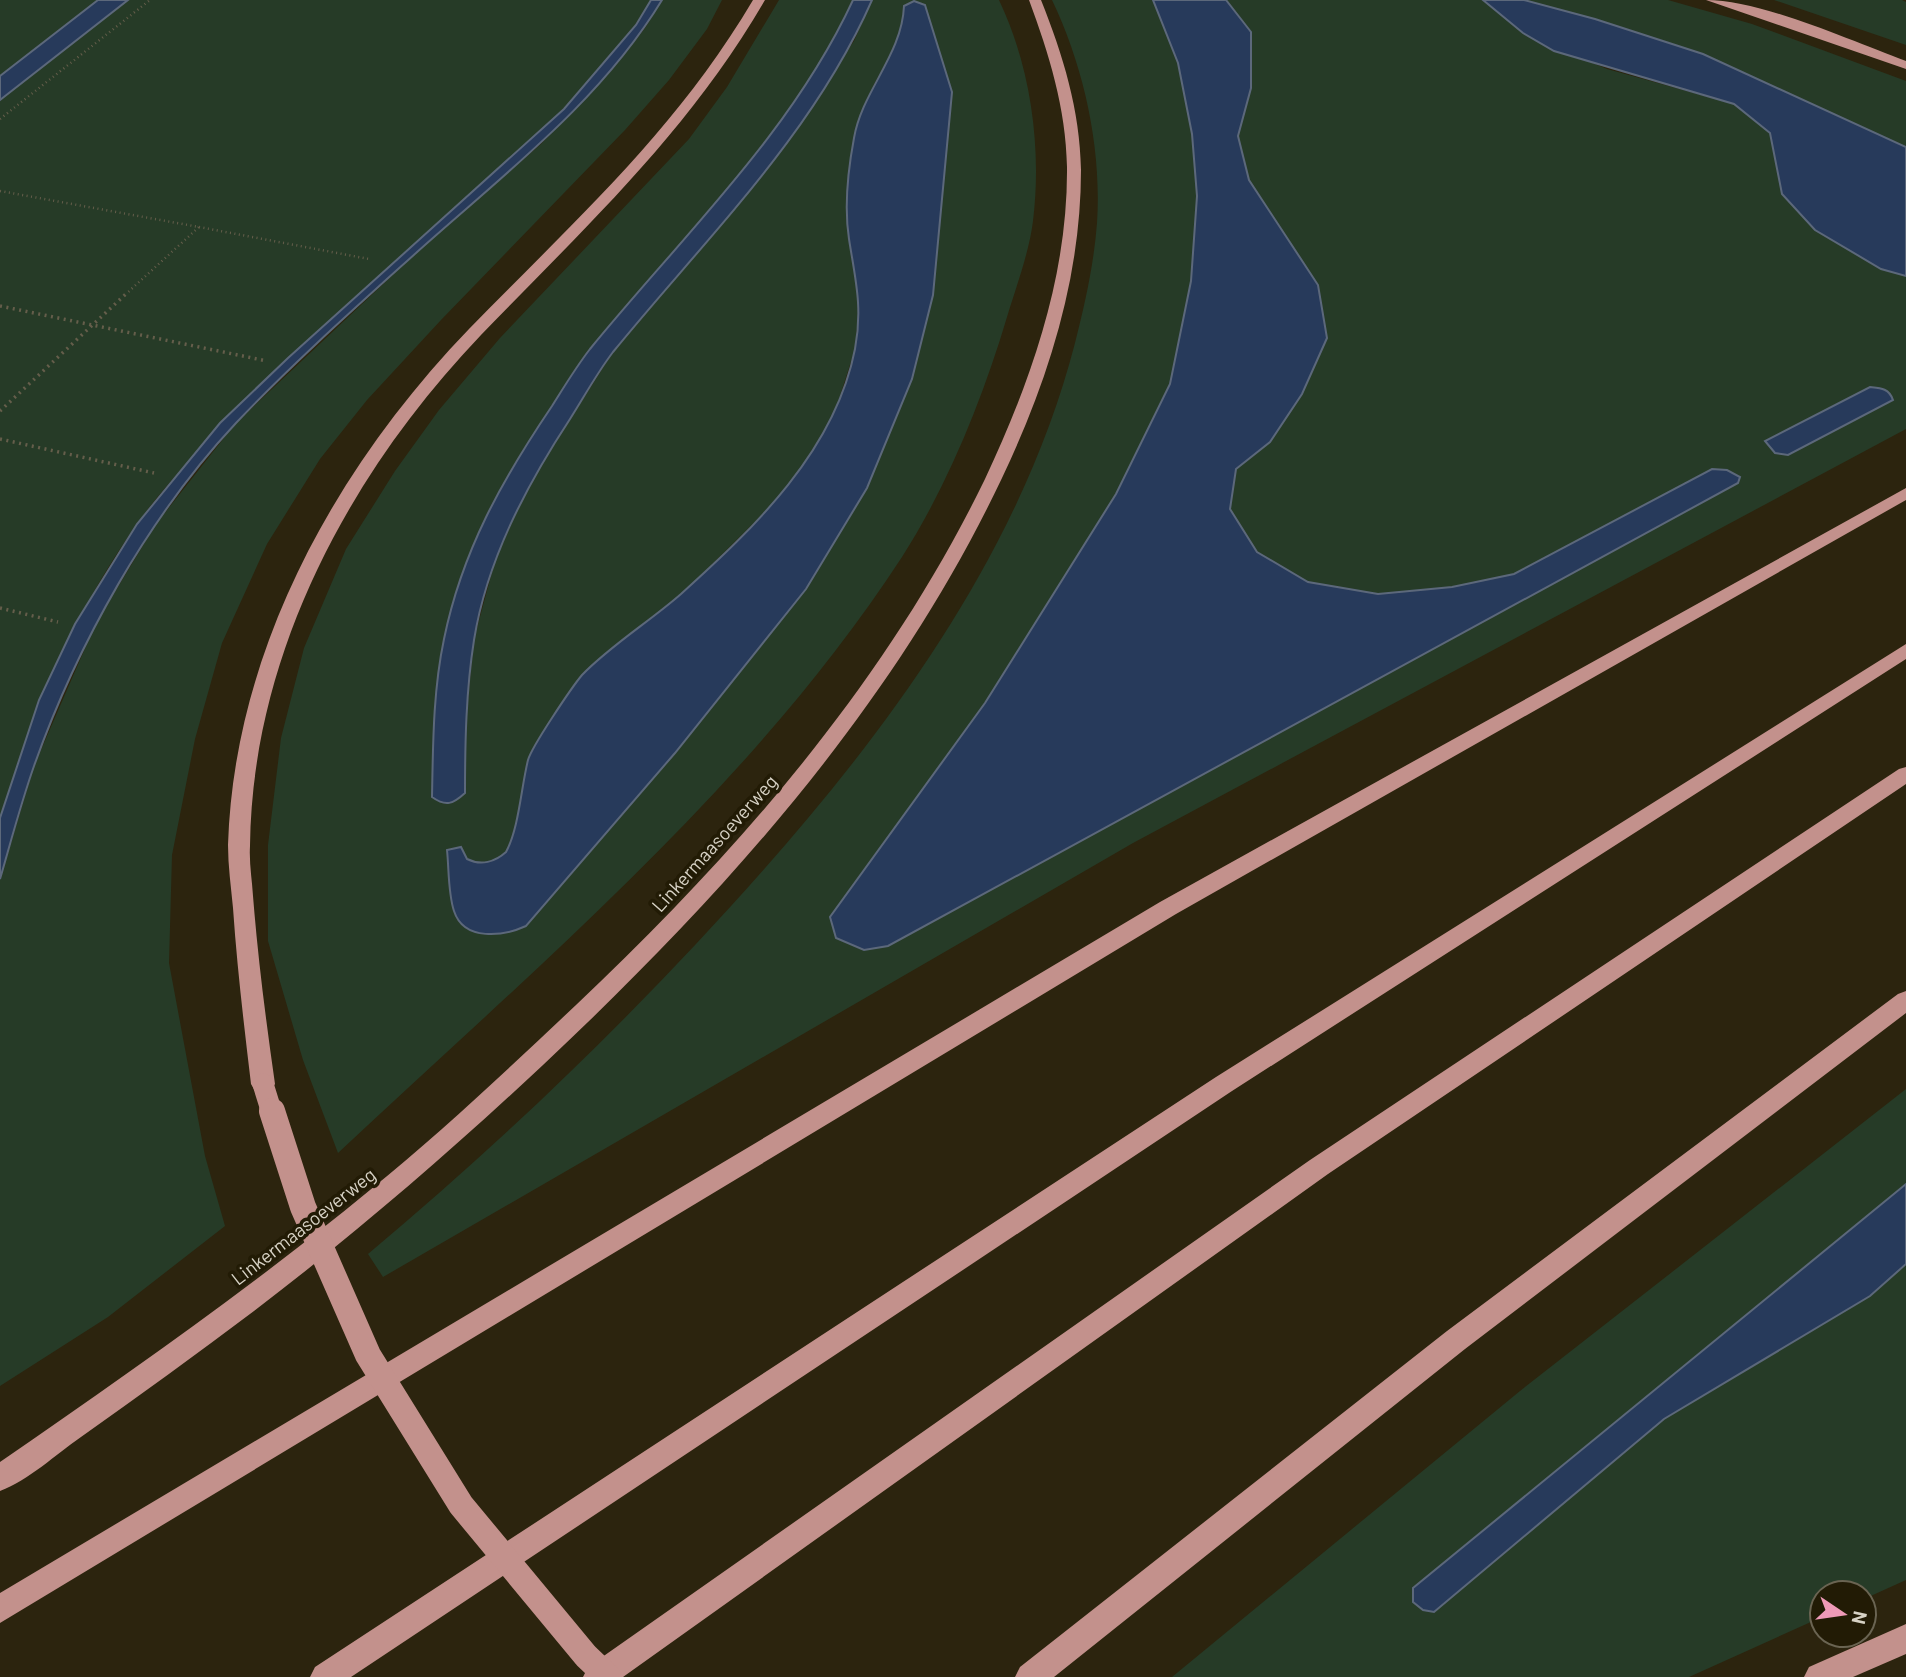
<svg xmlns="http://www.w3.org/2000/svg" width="1906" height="1677" viewBox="0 0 1906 1677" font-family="Barlow,sans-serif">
<rect width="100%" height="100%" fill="#2c240e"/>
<g fill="#263b27" fill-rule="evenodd">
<polygon points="0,0 98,0 0,76"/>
<path d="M128,0H651C597,92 509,159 430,230C360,293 290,356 225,424C194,456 162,488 137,524C71,617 34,711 0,818V100Z"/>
<polygon points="662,0 722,0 707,29 669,80 625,130 441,320 367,400 320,459 267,544 222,643 195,739 172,855 169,963 205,1156 225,1226 108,1317 0,1386 0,879 34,766 96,623 156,524 235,424 416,253 541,144 611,71 645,28"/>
<path d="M779,0H853C791,134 682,236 590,349C576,366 564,387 552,406C502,480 462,551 444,639C433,691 433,745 432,797L465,793V730L474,639L495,561L528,486L611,355L734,210L854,41L872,0H999C1031,67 1042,148 1033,221C1029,253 1016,287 1007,317C983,398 948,485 902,557C752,787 537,966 338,1153L303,1060L268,941V845L281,738L304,648L346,549L395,471L439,410L500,338L689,139L727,87ZM914,1L925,5L952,92L933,295L867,488L806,589L675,753L454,911L461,847L467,859C481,866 495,862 506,852L582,676L681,595L785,492L833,418L855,349L860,294L848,236L873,86L898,42L903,24L904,6Z"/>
<path d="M1052,0H1153L1178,63L1192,134L1197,196L1191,281L1170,383L1116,494L985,703L864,950L888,946L1738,483L1739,477L1727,470L1712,469L1514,574L1452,587L1378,594L1308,582L1257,552L1230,509L1236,469L1270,441L1302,394L1318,285L1249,180L1238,136L1251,88V32L1226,0H1483L1523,33L1607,69L1734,104L1770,133L1782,194L1815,230L1881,269L1906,276V429L1133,843L383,1277L368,1254C484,1157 593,1054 696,944C857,772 1015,575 1075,343C1085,304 1094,263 1097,223C1102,148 1084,67 1052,0Z"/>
<polygon points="1524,0 1668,0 1752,24 1906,81 1906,147 1703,54 1595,19"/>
<polygon points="1774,0 1902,0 1906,2 1906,45"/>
<polygon points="1906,1089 1906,1184 1413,1588 1413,1602 1423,1610 1664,1419 1870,1296 1906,1264 1906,1580 1864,1599 1864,1593 1822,1593 1822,1617 1689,1677 1172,1677 1520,1391"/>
</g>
<g fill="#273a5b" stroke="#5c687b" stroke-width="2">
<polygon points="98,0 128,0 0,100 0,76"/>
<path d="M651,0H662C600,102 504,174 416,253C355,308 292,364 236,423C148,517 77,645 34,766C21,803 11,841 0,879V818L39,700L75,624L137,524L220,423L288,358L564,109L636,25Z"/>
<path d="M853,0H872C813,135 705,239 613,352C597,373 584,397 570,419C526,486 487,560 474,640C466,691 465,742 465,793C453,804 446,807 432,797C433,745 433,691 444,639C462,551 502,480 552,406C564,387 576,367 590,349C682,236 791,134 853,0Z"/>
<polygon points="1153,0 1226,0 1251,32 1251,88 1238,136 1249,180 1318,285 1327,338 1302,394 1270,442 1236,469 1230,509 1257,552 1308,582 1378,594 1452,587 1514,574 1712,469 1727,470 1740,477 1738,483 888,946 864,950 836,938 830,917 985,703 1116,494 1170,384 1191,281 1197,196 1192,134 1178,63"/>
<polygon points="1483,0 1524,0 1595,19 1703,54 1906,147 1906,276 1881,269 1815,230 1782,194 1770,133 1734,104 1554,51 1523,33"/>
<path d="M914,1L925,5L952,92L933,295L912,379L867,488L806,589L675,753L526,926C504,936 464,942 454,911C448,893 449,869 447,850L461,847L467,859C481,866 495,862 506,852C519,828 521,788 528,760C532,746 572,687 582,675C611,645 649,622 681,594C755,527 835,451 855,349C863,307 855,278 849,239C844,207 848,170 854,138C862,91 902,55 904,6Z"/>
<path d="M1870,387C1880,388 1889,388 1893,400L1788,455L1775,453L1765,441Z"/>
<polygon points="1906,1184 1906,1264 1870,1296 1664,1419 1434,1612 1423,1610 1413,1602 1413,1588"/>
</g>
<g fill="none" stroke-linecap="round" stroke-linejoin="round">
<g stroke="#655e4b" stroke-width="2.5" stroke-dasharray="1 3.5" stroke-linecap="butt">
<polyline points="0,119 150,0"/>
<polyline points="0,191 199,227 126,294"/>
<polyline points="199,227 369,259"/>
</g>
<g stroke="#655e4b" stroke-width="3.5" stroke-dasharray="2 4.5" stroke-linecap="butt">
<polyline points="0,306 267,361"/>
<polyline points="0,411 128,292"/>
<polyline points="0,439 154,473"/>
<polyline points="0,608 58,622"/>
</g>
<g fill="#c3918c" fill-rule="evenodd">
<path d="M753,0H765C687,134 587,225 481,335C351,471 252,653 250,846C249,863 252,879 253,896C258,959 266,1021 275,1084L271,1091L263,1094L255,1091L251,1084C244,1025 237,967 233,908C231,887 228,866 228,845C234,650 336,467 469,329C574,221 675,132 753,0Z"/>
<path d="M1029,0H1041C1063,55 1080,110 1081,170C1081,278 1048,381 1002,478C894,706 725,894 543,1065C450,1152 355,1234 254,1311C197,1354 139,1396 81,1437C55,1455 29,1480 0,1491V1462C126,1375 252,1287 370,1190C442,1132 509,1068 576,1005C739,851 887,681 985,479C1031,381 1068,276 1067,167C1066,108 1049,54 1029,0Z"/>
<path d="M1706,0C1762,0 1851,41 1906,61V69Z"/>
<polygon points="1906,488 1906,500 1176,914 0,1623 0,1593 1160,902"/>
<polygon points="1906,644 1906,659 1232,1091 351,1677 310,1677 315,1667 1216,1077"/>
<polygon points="1906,767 1906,784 1328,1174 623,1677 583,1677 588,1667 1310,1160 1899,769"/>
<polygon points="1906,991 1906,1013 1465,1349 1054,1677 1015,1677 1020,1667 1447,1331 1898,994"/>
<polygon points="1906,1624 1906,1654 1853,1677 1804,1677 1809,1667"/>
</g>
<polyline stroke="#c3918c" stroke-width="21" points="263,1084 272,1113"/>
<polyline stroke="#c3918c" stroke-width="26" points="272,1111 303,1207 368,1355 461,1505 586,1656 608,1677"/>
</g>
<g text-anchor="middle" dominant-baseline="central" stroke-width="7" stroke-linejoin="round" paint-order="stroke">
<g font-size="19" fill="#d7d2c5" stroke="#221b05">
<text transform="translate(714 843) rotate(-48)">Linkermaasoeverweg</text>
<text transform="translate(303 1226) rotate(-38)">Linkermaasoeverweg</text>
</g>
</g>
<g transform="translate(1843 1614) rotate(103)"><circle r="33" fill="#221b05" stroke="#6a6452" stroke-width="2"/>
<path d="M0-5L12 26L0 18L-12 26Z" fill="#ef9ab8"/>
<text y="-10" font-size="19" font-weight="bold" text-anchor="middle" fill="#d7d2c5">N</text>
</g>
</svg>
